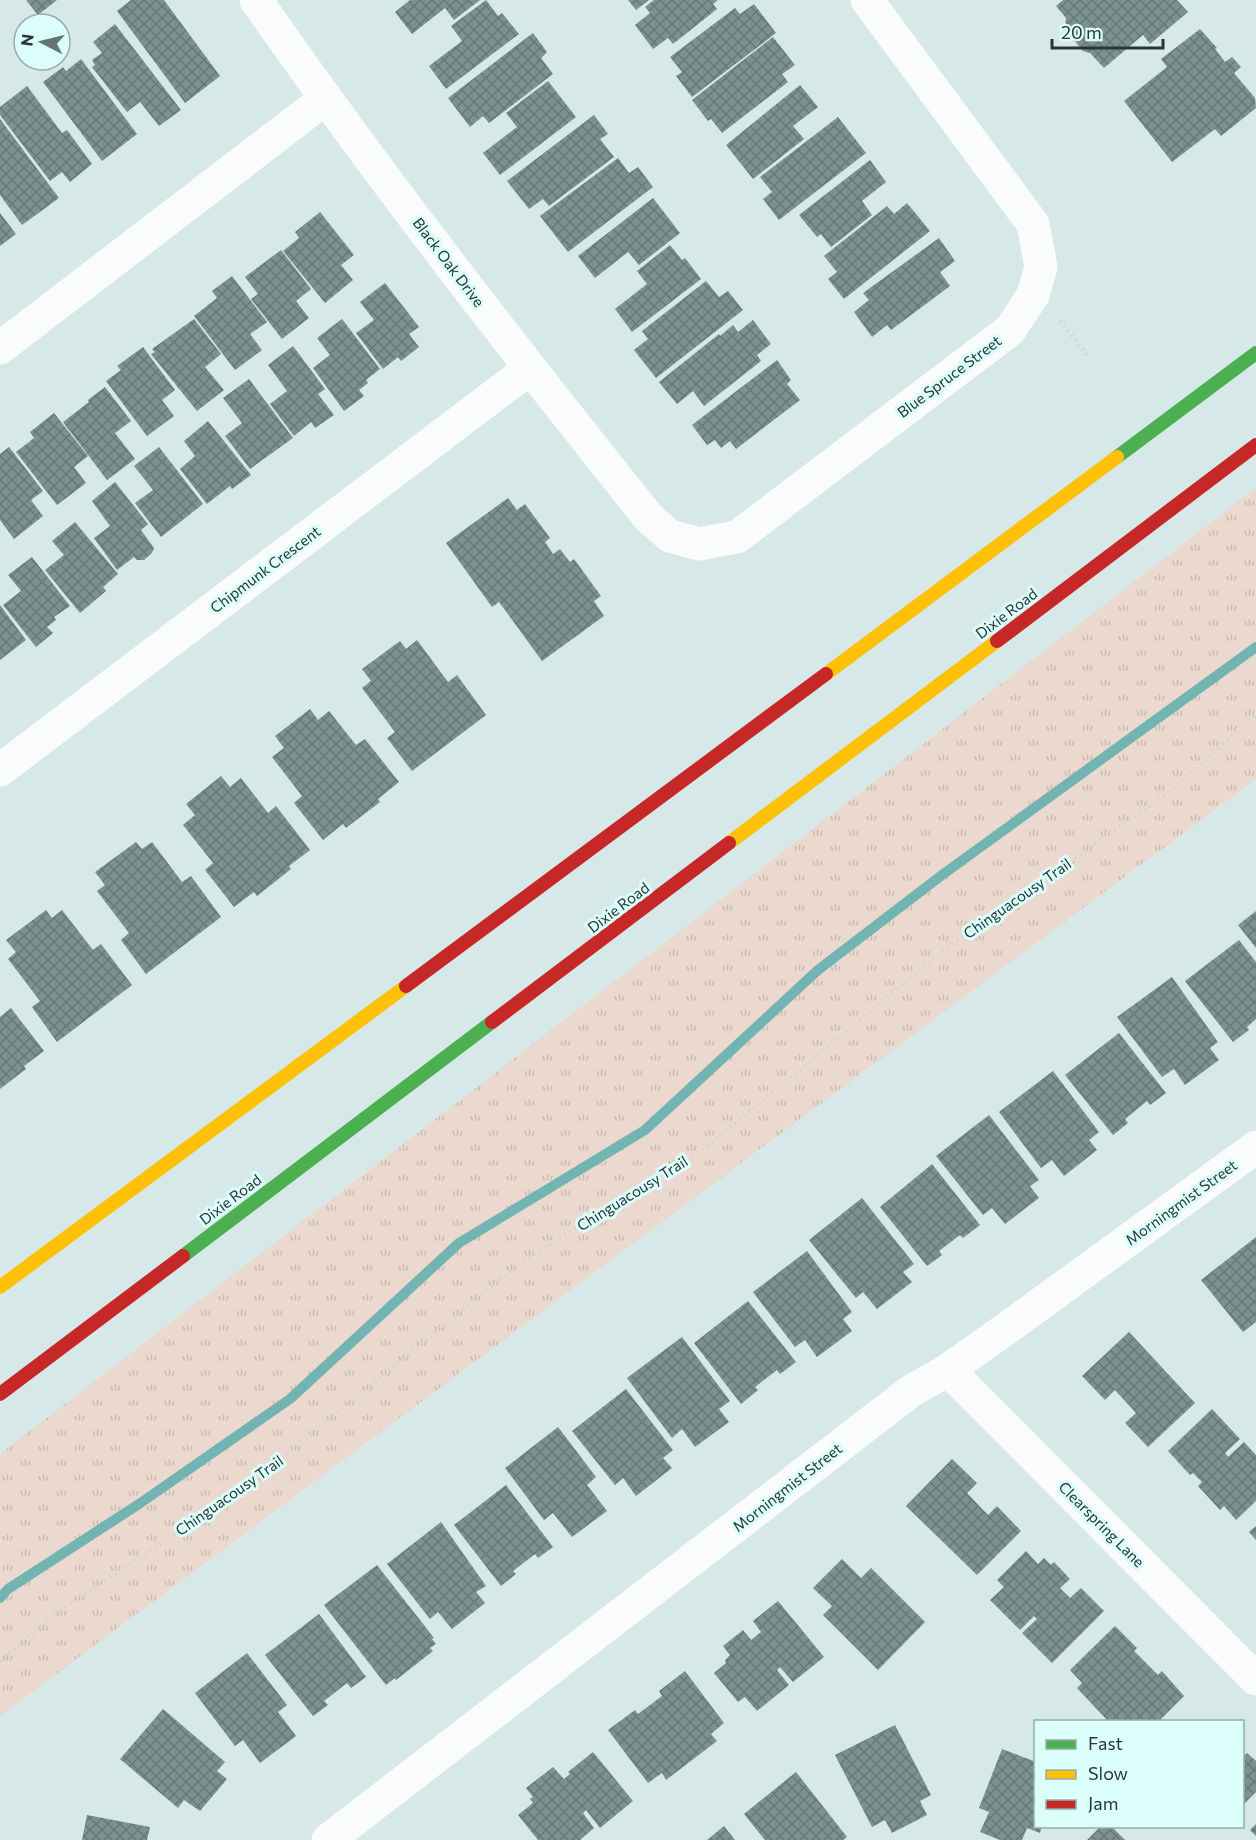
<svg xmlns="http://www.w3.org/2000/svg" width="1256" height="1840" viewBox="0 0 1256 1840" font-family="Commissioner,sans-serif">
<defs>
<pattern id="grass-tufts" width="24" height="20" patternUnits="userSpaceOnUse" patternTransform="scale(1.5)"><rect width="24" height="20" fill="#ebd9cf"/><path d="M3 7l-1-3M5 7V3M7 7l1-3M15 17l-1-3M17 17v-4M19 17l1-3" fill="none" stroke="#cabbb2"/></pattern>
<pattern id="building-cross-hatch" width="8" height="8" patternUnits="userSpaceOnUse" patternTransform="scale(1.5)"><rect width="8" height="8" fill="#7c9291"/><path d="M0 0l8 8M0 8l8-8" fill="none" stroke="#667877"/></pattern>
</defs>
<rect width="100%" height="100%" fill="#d6e8e7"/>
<polygon fill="url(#grass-tufts)" points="1256,488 1256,779 0,1716 0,1454"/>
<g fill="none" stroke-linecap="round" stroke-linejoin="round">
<polyline stroke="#71b4b2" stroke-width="10" points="0,1598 8,1589 139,1504 290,1399 459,1243 645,1130 818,970 942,875 1256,647"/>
</g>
<g fill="url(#building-cross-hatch)">
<polygon points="26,0 57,0 38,15"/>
<polygon points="131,0 164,0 220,76 185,103 117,11"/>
<polygon points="410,0 480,0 454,20 445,8 412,34 395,12"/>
<polygon points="486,0 498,16 502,13 519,34 446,89 429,66 462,41 451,26"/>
<polygon points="628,0 649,0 636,10"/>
<polygon points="654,0 718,0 713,4 717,9 673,44 668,38 653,49 635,25 650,13 645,7"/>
<polygon points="1063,0 1177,0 1188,12 1150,44 1143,35 1104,68 1090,53 1083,51 1065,29 1066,18 1056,6"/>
<polygon points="754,4 776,33 692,97 676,76 682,72 670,57 735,8 740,14"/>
<polygon points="115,24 181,110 159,126 140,102 127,112 92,67 95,65 92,60 102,53 93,42"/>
<polygon points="1200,29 1217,48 1215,49 1225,62 1232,57 1241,67 1234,73 1255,98 1256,108 1221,136 1215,129 1172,162 1124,101 1167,67 1161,59"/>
<polygon points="533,33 547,52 541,58 553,74 489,123 483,116 470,127 448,98"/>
<polygon points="773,37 795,65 782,74 788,82 722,133 711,119 708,121 692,100"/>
<polygon points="81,59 137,134 102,161 43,82 63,67 66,71"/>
<polygon points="548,81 576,117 500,175 483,153 517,127 506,113"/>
<polygon points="800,85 818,107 793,126 804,139 753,179 726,145"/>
<polygon points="27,86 62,133 67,130 92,164 70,182 62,172 50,181 0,115 0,107"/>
<polygon points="594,115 608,134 600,139 614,157 549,206 543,199 529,209 507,181"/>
<polygon points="838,117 866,153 779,220 763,199 772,192 760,177"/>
<polygon points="0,119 59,198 22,225 0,195"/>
<polygon points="618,158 629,173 638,167 653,187 568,252 540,216"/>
<polygon points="870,160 886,182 862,201 872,215 831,247 821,234 817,237 799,215"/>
<polygon points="653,198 680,233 639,265 628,252 595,278 578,256"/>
<polygon points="907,203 930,231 844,299 828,279 837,272 824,256 887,206 894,214"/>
<polygon points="320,212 354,255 341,265 353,280 325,303 283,251 299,238 295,232"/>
<polygon points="0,213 16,234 0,246"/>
<polygon points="939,238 955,261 940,272 950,286 891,330 887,325 872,337 854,312 869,300 863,293"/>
<polygon points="670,245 682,260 685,258 701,279 632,332 615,309 647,284 637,271"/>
<polygon points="281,250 311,289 296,301 309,318 282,339 251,299 258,294 245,277"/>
<polygon points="232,276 267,322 250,334 262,350 235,370 194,316 217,298 212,291"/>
<polygon points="706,281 719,297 728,291 743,310 656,378 634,350 648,339 642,331"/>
<polygon points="385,283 419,327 409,334 419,347 401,361 398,357 383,369 356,333 374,320 360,302"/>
<polygon points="194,319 221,354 205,367 224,390 197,411 151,354 155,352 152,349"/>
<polygon points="342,319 380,369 366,380 368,383 359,390 364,396 344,411 313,368 330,355 317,338"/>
<polygon points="753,320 771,344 757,355 761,361 704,406 693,391 677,404 659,382 719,334 720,336 733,325 738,332"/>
<polygon points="293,346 325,389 318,394 334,415 315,428 311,422 294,436 270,404 287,391 268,365"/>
<polygon points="143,347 175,390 162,400 174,416 147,436 106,381 121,370 117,366"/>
<polygon points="777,360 791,380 787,384 800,400 736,449 730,441 721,448 715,440 707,445 692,425"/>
<polygon points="249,379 293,438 250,469 225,436 242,423 223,398"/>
<polygon points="105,387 131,421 115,433 135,459 107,480 63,422 89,402 88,400"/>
<polygon points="54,413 88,456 74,467 86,483 57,505 16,452 34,438 30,432"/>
<polygon points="208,421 251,475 232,489 230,486 207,504 180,469 195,456 184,441"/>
<polygon points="9,447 43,491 31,500 43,516 14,539 0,520 0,454"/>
<polygon points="159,447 203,504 161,537 135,503 153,490 134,466"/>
<polygon points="115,482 148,524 141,530 154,548 152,553 144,560 137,560 134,557 117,570 94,538 110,526 92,501"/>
<polygon points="508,498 517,510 525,504 550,538 545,542 553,554 560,549 570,562 574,559 601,596 594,601 604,616 542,661 499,602 492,607 446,543"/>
<polygon points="75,522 118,574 103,587 106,591 80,613 45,570 64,555 52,541"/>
<polygon points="32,557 70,606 54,617 56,620 47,627 53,633 36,647 3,605 21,591 8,575"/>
<polygon points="0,605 26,640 0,660"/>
<polygon points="417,640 448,682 457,675 486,715 412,771 387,738 395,732 362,688 371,681 362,669 400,641 406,649"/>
<polygon points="310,709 318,720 329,711 356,745 365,739 399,782 378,799 380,802 346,828 343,824 323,840 294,803 302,796 272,757 284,748 275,736"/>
<polygon points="221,776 230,787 241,778 268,813 276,806 310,850 289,866 291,869 257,896 254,892 234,907 205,870 213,863 183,825 195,815 186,804"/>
<polygon points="136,842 142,849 152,842 182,882 191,876 221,917 146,974 121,940 129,933 97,891 105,885 95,872"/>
<polygon points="46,910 52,918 62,910 93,950 101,944 132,985 57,1042 32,1007 40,1001 8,959 16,952 6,940"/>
<polygon points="1256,911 1256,948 1238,925"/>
<polygon points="1239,940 1256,962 1256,1019 1247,1027 1249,1030 1233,1042 1185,981"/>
<polygon points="1172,977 1218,1042 1210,1048 1219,1060 1185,1085 1174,1069 1162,1077 1117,1017"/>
<polygon points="11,1008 44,1051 24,1066 26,1069 0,1089 0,1017"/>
<polygon points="1119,1033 1166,1093 1150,1105 1147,1101 1125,1119 1128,1123 1113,1135 1065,1075"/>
<polygon points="1053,1071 1099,1132 1089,1140 1097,1150 1064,1176 1052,1160 1041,1168 999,1112"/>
<polygon points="989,1115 1039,1180 1030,1186 1039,1198 1005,1224 992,1208 983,1215 936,1156"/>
<polygon points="932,1164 980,1225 963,1238 960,1235 939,1251 942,1255 927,1266 880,1207"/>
<polygon points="862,1198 914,1264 903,1272 912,1282 877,1309 863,1292 856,1298 809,1240"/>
<polygon points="1256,1237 1256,1322 1243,1332 1201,1280"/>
<polygon points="807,1251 852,1312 843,1319 852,1331 817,1357 805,1340 795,1347 753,1292"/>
<polygon points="748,1301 796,1362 780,1374 777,1370 755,1387 758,1390 741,1404 694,1343"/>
<polygon points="1129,1332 1195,1403 1148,1447 1125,1423 1136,1413 1115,1390 1105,1400 1082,1376"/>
<polygon points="682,1337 730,1401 719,1409 729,1422 695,1447 682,1429 672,1438 627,1378"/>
<polygon points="626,1389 673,1450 663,1458 672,1468 636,1496 623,1478 615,1485 572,1431"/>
<polygon points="1212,1409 1240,1439 1225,1453 1228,1457 1244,1442 1256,1455 1256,1501 1236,1520 1224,1506 1220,1510 1198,1486 1202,1482 1193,1473 1190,1475 1168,1451"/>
<polygon points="558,1427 596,1477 587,1485 607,1511 572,1537 553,1513 544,1520 505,1468"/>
<polygon points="952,1459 977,1483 967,1493 988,1515 997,1506 1021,1531 977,1575 906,1506"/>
<polygon points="506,1485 553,1547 538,1558 535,1554 513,1571 516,1574 501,1586 454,1525"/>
<polygon points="441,1522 486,1586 476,1592 485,1603 452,1629 438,1612 430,1619 387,1564"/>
<polygon points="1256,1526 1256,1540 1249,1532"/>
<polygon points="1026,1551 1038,1564 1044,1558 1051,1565 1054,1562 1070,1579 1060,1588 1070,1598 1081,1588 1104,1611 1052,1663 1022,1633 1037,1619 1034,1616 1020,1630 990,1600 1004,1587 997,1580"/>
<polygon points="842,1559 861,1578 871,1568 925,1622 878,1670 823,1615 832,1606 813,1588"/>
<polygon points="377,1565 434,1638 432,1639 436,1644 430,1648 433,1651 396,1680 395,1678 386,1685 324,1605"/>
<polygon points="778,1601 824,1657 793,1682 780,1667 777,1670 789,1685 757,1711 745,1697 738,1702 714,1673 726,1663 725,1660 730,1655 723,1646 743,1630 751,1640 761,1632 753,1621"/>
<polygon points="319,1614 366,1677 351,1688 347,1683 324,1701 328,1705 313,1716 265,1655"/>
<polygon points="1115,1626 1137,1648 1134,1651 1158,1675 1162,1671 1184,1696 1158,1722 1109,1722 1077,1688 1082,1683 1070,1670"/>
<polygon points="247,1653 287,1705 278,1712 296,1736 260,1763 243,1740 235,1746 195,1693"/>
<polygon points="685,1671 724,1723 711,1734 717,1741 666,1780 662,1773 648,1783 608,1730 635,1710 638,1714 662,1696 659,1691"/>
<polygon points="163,1709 225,1762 217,1771 227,1779 200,1811 184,1800 178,1808 120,1759"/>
<polygon points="895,1725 931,1795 920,1801 927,1815 892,1833 885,1820 872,1827 835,1755"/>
<polygon points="1002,1749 1036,1762 1036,1826 1042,1826 1040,1833 1027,1828 1022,1840 1000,1840 980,1832 989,1812 979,1808"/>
<polygon points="593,1752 633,1801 600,1828 586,1810 583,1813 594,1828 580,1840 538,1840 518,1815 533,1803 530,1799 533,1797 526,1788 553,1767 564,1779 570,1774 568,1772"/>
<polygon points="1247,1753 1256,1761 1256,1792 1242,1806 1242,1758"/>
<polygon points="796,1772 847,1837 843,1840 765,1840 744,1814"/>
<polygon points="87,1815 150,1827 147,1840 82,1840"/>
<polygon points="1256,1824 1256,1836 1250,1830"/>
<polygon points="724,1826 735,1840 707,1840"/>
<polygon points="1101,1826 1111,1826 1125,1840 1087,1840"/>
</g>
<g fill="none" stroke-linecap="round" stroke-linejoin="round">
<g stroke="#cfd5d5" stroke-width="4" stroke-dasharray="1.5 4.5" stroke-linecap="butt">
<polyline points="1060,321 1088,356"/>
<polyline points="0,1661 55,1614 254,1481 520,1263 710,1144 955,941 1168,793 1256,715"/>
</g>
<g stroke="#f9fcfb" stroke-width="33">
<path d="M256,0C380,178 514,349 649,518L670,536L699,544L737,537L1010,330L1033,295L1041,267L1033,224L867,0"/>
<polyline points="0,348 325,99"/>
<polyline points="0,770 529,369"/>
<polyline points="948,1370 1256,1679"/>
<polyline points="328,1840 911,1391 948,1370 1003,1331 1256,1147"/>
</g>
<g stroke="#4caf50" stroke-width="14">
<polyline points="1117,457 1256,353"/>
<polyline points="183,1256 492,1022"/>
</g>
<g stroke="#ffc107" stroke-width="14">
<polyline points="826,674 1117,457"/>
<polyline points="729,843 997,641"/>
<polyline points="0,1287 406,986"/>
</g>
<g stroke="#c62828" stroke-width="14">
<polyline points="997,641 1256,445"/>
<polyline points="406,986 826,674"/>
<polyline points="492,1022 729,843"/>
<polyline points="0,1394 183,1256"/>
</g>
</g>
<g text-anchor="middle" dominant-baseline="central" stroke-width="6" stroke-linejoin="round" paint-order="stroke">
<g font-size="15" fill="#293635" stroke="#dbfefb">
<text transform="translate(449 262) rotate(53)">Black Oak Drive</text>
<text transform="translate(949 376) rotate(-37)">Blue Spruce Street</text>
<text transform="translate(265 569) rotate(-37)">Chipmunk Crescent</text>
<text transform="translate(1006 613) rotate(-37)">Dixie Road</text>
<text transform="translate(1017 898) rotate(-35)">Chinguacousy Trail</text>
<text transform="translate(618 907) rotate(-37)">Dixie Road</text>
<text transform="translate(632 1193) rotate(-32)">Chinguacousy Trail</text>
<text transform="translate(230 1199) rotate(-37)">Dixie Road</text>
<text transform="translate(1181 1202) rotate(-36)">Morningmist Street</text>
<text transform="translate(787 1487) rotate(-38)">Morningmist Street</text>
<text transform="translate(229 1495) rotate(-35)">Chinguacousy Trail</text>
<text transform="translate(1102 1524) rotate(45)">Clearspring Lane</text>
</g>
</g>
<rect x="1034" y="1720" width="210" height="108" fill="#dbfefb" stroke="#94aeac" stroke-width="1.5"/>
<rect x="1046" y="1740" width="30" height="9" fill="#4caf50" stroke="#94aeac" stroke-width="1.5"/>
<text x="1088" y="1750" font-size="18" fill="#293635">Fast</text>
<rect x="1046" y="1770" width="30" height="9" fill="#ffc107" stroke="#94aeac" stroke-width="1.5"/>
<text x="1088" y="1780" font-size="18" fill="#293635">Slow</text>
<rect x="1046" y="1800" width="30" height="9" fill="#c62828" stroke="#94aeac" stroke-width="1.5"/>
<text x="1088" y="1810" font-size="18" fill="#293635">Jam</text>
<g transform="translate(42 42) rotate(277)"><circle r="28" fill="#dbfefb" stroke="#94aeac" stroke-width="1.5"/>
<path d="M0-4.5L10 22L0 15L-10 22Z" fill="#667473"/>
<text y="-9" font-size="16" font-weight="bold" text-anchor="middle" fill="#293635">N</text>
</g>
<path d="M1052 39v9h111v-9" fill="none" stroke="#293635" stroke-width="3"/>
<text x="1061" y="39" font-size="18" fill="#293635" stroke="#dbfefb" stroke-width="4.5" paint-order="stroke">20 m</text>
</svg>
